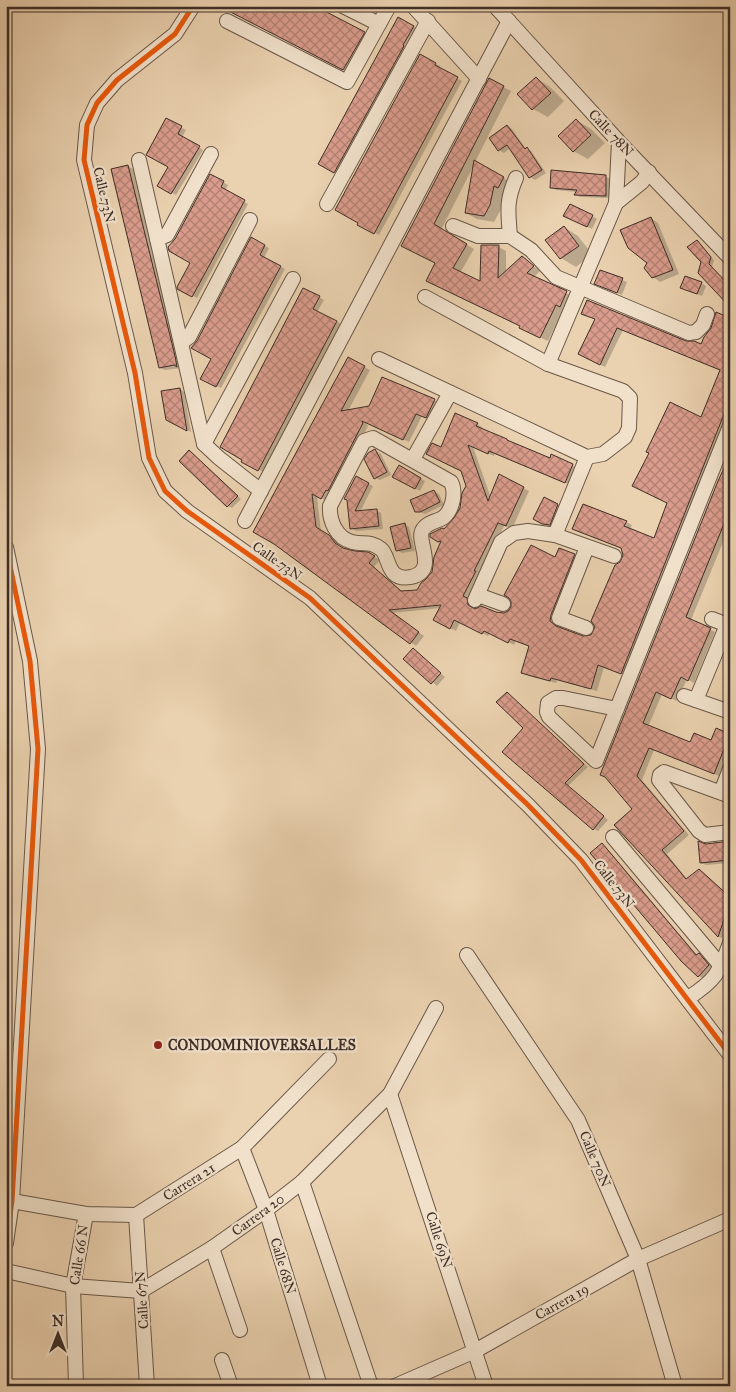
<svg xmlns="http://www.w3.org/2000/svg" width="736" height="1392" viewBox="0 0 736 1392" font-family="'IM FELL Great Primer',serif">
<defs>
<pattern id="building-cross-hatch" width="8" height="8" patternUnits="userSpaceOnUse" patternTransform="scale(1.25)"><rect width="8" height="8" fill="#da9c8c"/><path d="M0 0l8 8M0 8l8-8" fill="none" stroke="#b28072"/></pattern>
</defs>
<rect width="100%" height="100%" fill="#ead1af"/>
<filter id="stains"><feTurbulence type="fractalNoise" baseFrequency=".004" numOctaves="4"/><feColorMatrix values="0 0 0 0 .2 0 0 0 0 .09 0 0 0 0 .02 0 0 0 .5 -.17"/></filter>
<radialGradient id="worn" r=".72"><stop offset=".6" stop-color="#630" stop-opacity="0"/><stop offset="1" stop-color="#630" stop-opacity=".3"/></radialGradient>
<g fill="#0003">
<polygon points="367,6 382,6 379,13"/>
<polygon points="241,17 364,33 378,41 358,78"/>
<polygon points="398,19 418,29 339,174 320,164"/>
<polygon points="436,64 440,66 439,68 462,81 379,235 359,224"/>
<polygon points="536,78 550,87 564,101 548,117 533,109"/>
<polygon points="503,87 511,91 475,162 514,184 508,193 504,190 500,211 494,222 477,219 466,213 475,163 441,230 474,249 460,273 481,283 482,246 499,247 506,251 506,273 522,257 540,271 534,277 574,297 564,309 548,341 528,332 436,263 410,250"/>
<polygon points="167,120 186,130 182,137 203,150 176,195 159,185 170,167"/>
<polygon points="576,120 591,129 605,143 588,159 573,151"/>
<polygon points="507,126 512,129 526,149 531,151 546,173 535,180 530,177 510,148 504,153 499,150 491,138"/>
<polygon points="128,166 133,169 181,368 165,370 160,368"/>
<polygon points="553,172 606,177 611,179 610,198 580,197 576,195 577,192 556,190 551,187"/>
<polygon points="211,175 228,185 225,191 248,204 197,298 179,288 192,262 176,240"/>
<polygon points="592,216 597,219 592,229 570,218"/>
<polygon points="651,218 658,223 679,274 660,282 653,277 648,263"/>
<polygon points="564,227 578,236 592,254 576,267 561,258 547,240"/>
<polygon points="252,239 269,248 264,258 285,269 221,388 202,378 213,359 198,342"/>
<polygon points="697,242 714,260 712,267 730,286 703,262"/>
<polygon points="600,271 627,282 622,295 600,286"/>
<polygon points="701,283 706,286 702,296 686,290"/>
<polygon points="304,289 324,300 317,312 341,324 263,472 243,461"/>
<polygon points="596,319 701,346 730,320 730,416 627,676 604,667 597,691 557,680 556,683 528,676 523,672 530,647 516,641 514,645 490,633 488,636 460,622 456,631 440,623 441,608 392,613 424,636 416,646 276,544 348,359 370,370 348,411 370,407 382,378 440,403 432,420 422,416 409,442 365,422 368,426 334,493 327,501 317,496 321,532 335,540 344,550 368,553 380,560 374,567 403,592 418,591 433,572 442,543 431,537 444,531 455,519 461,509 467,486 462,471 442,449 477,424 482,427 481,429 550,460 572,465 578,468 571,485 495,454 494,456 473,447 491,498 523,488 529,491 512,529 504,526 468,600 472,602 473,609 495,613 504,614 509,612 556,559 574,555 580,559 556,618 556,625 559,629 587,638 595,632 624,555 623,549 574,529 626,522 632,525 630,529 654,539 721,370 623,330 605,367 585,357"/>
<polygon points="180,389 184,392 191,432 167,419"/>
<polygon points="376,451 381,454 391,475 380,480 375,478"/>
<polygon points="190,452 241,499 232,508 228,506"/>
<polygon points="730,457 730,525 691,620 715,632 694,683 687,679 677,701 662,694 648,727 691,744 712,741 730,734 730,750 719,776 654,750 642,780 689,835 667,854 687,879 730,897 730,920 723,939 718,936 634,809 607,778"/>
<polygon points="399,467 425,481 420,491 394,476"/>
<polygon points="356,478 373,486 360,512 377,511 381,513 383,529 356,531 351,528"/>
<polygon points="434,491 439,494 444,505 425,514 416,511"/>
<polygon points="545,498 562,507 554,527 548,526 534,519"/>
<polygon points="405,525 409,527 415,551 402,553 397,550"/>
<polygon points="414,650 445,677 437,686 405,659"/>
<polygon points="507,693 588,767 568,786 608,820 598,831 594,829"/>
<polygon points="730,842 730,863 706,865 701,863 706,845"/>
<polygon points="602,845 606,847 698,956 699,955 703,957 713,969 703,978 699,976"/>
<polygon points="730,971 730,986 725,984"/>
</g>
<g fill="url(#building-cross-hatch)" stroke="#3e2e27">
<polygon points="219,6 315,6 365,32 343,70"/>
<polygon points="398,17 414,26 403,45 404,46 334,173 318,164"/>
<polygon points="420,54 436,63 435,65 458,77 374,234 357,225 358,223 335,210"/>
<polygon points="536,77 551,93 532,110 517,94"/>
<polygon points="489,78 504,86 434,224 467,244 453,268 480,281 481,245 499,245 498,278 522,256 534,266 527,273 567,291 560,307 556,305 540,338 519,328 520,326 426,281 435,263 401,246"/>
<polygon points="166,118 182,126 178,134 200,146 171,194 157,186 168,167 146,155"/>
<polygon points="576,119 591,135 573,152 558,136"/>
<polygon points="507,125 525,149 527,147 542,170 529,178 507,145 498,151 489,138"/>
<polygon points="474,160 504,177 498,188 494,186 490,205 484,216 465,213"/>
<polygon points="128,165 175,356 177,367 174,365 159,368 111,169"/>
<polygon points="551,170 606,175 606,196 574,195 577,190 550,188"/>
<polygon points="210,174 224,181 221,187 245,200 192,297 177,289 177,287 190,263 169,251 168,247 175,239"/>
<polygon points="570,204 593,215 587,227 563,216"/>
<polygon points="651,217 673,270 652,278 644,268 647,263 628,248 620,230"/>
<polygon points="564,226 579,246 560,259 545,240"/>
<polygon points="251,237 265,245 260,255 281,266 216,387 200,379 211,359 191,348 197,341"/>
<polygon points="697,240 711,257 709,264 730,286 730,307 698,273 701,262 687,247"/>
<polygon points="600,270 623,278 617,293 594,284"/>
<polygon points="685,276 702,282 697,294 680,288"/>
<polygon points="303,288 320,296 313,309 337,321 258,471 241,462 242,460 220,447"/>
<polygon points="587,300 686,341 694,341 701,344 704,337 711,328 716,312 730,318 730,399 621,674 598,665 591,689 551,678 550,681 521,673 529,646 510,639 508,643 484,631 482,634 454,620 450,629 433,620 441,605 389,610 419,632 410,644 274,544 253,532 348,357 365,366 341,411 369,406 382,377 435,399 426,418 416,414 403,440 362,421 363,423 328,491 326,490 321,499 312,494 316,527 329,535 335,543 343,548 355,551 368,552 375,556 369,563 401,591 417,590 421,583 425,580 432,572 434,557 441,541 438,542 430,537 430,534 442,528 444,529 454,518 460,508 462,493 466,486 461,471 426,454 432,443 441,447 455,413 478,423 476,426 507,439 507,440 550,458 551,454 573,464 565,483 489,451 488,454 468,445 488,501 499,474 524,487 506,526 498,523 474,571 476,571 463,596 467,598 468,605 475,609 481,606 496,612 504,613 508,611 511,607 511,602 509,598 504,595 531,545 555,557 559,548 575,554 551,615 550,621 556,626 583,636 591,635 595,627 591,621 615,565 620,562 623,555 621,548 572,529 583,504 627,521 624,526 654,538 667,503 632,486 649,453 646,452 670,402 701,417 720,370 617,328 600,365 578,354 595,319 581,314"/>
<polygon points="180,388 187,431 166,420 161,391"/>
<polygon points="375,449 387,472 374,479 364,459 368,453"/>
<polygon points="189,450 238,496 227,507 179,461"/>
<polygon points="730,455 730,509 686,617 711,628 688,681 681,677 671,699 656,692 643,723 690,742 694,733 711,740 716,728 730,734 714,774 649,748 637,776 684,831 662,850 686,879 699,869 730,897 730,902 718,937 614,825 632,809 605,777 600,775 718,481"/>
<polygon points="399,465 421,478 415,489 392,477"/>
<polygon points="356,476 369,483 355,511 377,509 379,526 350,529 347,500 344,499"/>
<polygon points="434,490 440,502 420,512 415,512 410,500"/>
<polygon points="544,497 558,504 550,525 542,524 533,519"/>
<polygon points="405,523 411,548 396,551 390,527"/>
<polygon points="413,648 441,673 431,684 403,659"/>
<polygon points="507,692 584,764 565,783 604,816 593,830 502,752 523,728 496,702"/>
<polygon points="698,841 706,844 730,841 730,860 700,863"/>
<polygon points="602,843 696,955 699,953 709,965 698,977 681,961 590,853"/>
</g>
<g fill="none" stroke-linecap="round" stroke-linejoin="round">
<g stroke="#695749" stroke-width="16">
<g id="minor">
<polyline points="193,6 175,34 117,80 97,103 87,125 84,160 135,373 149,458 165,491 187,511 310,598 528,805 581,860 730,1055"/>
<polyline points="343,6 379,24"/>
<polyline points="413,6 479,79"/>
<polyline points="495,6 619,142 730,258"/>
<polyline points="227,21 347,82 389,6"/>
<polyline points="139,160 204,444 219,458 261,491"/>
<polyline points="616,203 642,182 649,172"/>
<polyline points="327,204 428,21"/>
<polyline points="453,226 478,236 510,236 531,250 556,277 689,333 696,332 703,325 707,314"/>
<path d="M510,236C508,211 506,201 516,178"/>
<polyline points="157,239 167,235 211,154"/>
<polyline points="182,342 189,337 250,220"/>
<polyline points="379,359 587,457 603,454 625,437 629,428 630,398 623,391 548,364 425,297"/>
<polyline points="548,364 616,203 619,142"/>
<path d="M373,438L451,482C456,492 453,509 444,517C437,522 426,522 422,531C417,543 438,571 411,577C386,582 390,556 381,549C369,540 364,545 352,542C336,538 329,520 330,506L364,441Z"/>
<polyline points="204,444 293,279"/>
<polyline points="413,459 450,393"/>
<polyline points="245,521 509,21"/>
<polyline points="555,535 587,457"/>
<polyline points="6,547 30,661 38,749 12,1201 6,1243"/>
<polyline points="478,595 503,604"/>
<polyline points="475,600 501,542 514,533 528,531 555,535 614,556"/>
<polyline points="712,619 730,626"/>
<polyline points="586,628 559,618 587,547"/>
<polyline points="684,696 730,712"/>
<polyline points="696,700 727,625"/>
<polyline points="617,709 563,698 556,698 548,703 547,712 549,717 596,761 730,426"/>
<polyline points="721,792 730,769"/>
<polyline points="730,796 664,772 660,775 659,780 699,831 705,835 730,832"/>
<polyline points="613,837 721,966"/>
<polyline points="467,955 578,1120 638,1259 675,1386"/>
<path d="M688,998C715,981 719,973 730,943"/>
<polyline points="390,1094 486,1386"/>
<polyline points="242,1148 266,1210 320,1386"/>
<polyline points="302,1182 371,1386"/>
<polyline points="12,1201 86,1214 136,1215 242,1148 329,1059"/>
<polyline points="136,1215 147,1386"/>
<polyline points="212,1248 240,1330"/>
<polyline points="6,1271 73,1286 141,1291 212,1248 266,1210 302,1182 390,1094 436,1008"/>
<polyline points="222,1360 231,1386"/>
<polyline points="76,1386 73,1286 86,1214"/>
<polyline points="395,1386 475,1351 638,1259 730,1219"/>
</g>
</g>
<use href="#minor" stroke="#f1e1cb" stroke-width="14"/>
<g stroke="#f1e1cb" stroke-width="8">
<g id="cycleway">
<polyline points="193,6 175,34 117,80 97,103 87,125 84,160 135,373 149,458 165,491 187,511 310,598 528,805 581,860 730,1055"/>
<polyline points="6,547 30,661 38,749 12,1201 6,1243"/>
</g>
</g>
<use href="#cycleway" stroke="#e8590c" stroke-width="5"/>
</g>
<circle fill="#8f2418" stroke="#f1e1cb" stroke-width="2" cx="158" cy="1045" r="5"/>
<g text-anchor="middle" dominant-baseline="central" stroke-width="4.5" stroke-linejoin="round" paint-order="stroke">
<g font-size="14" fill="#3e2e27" stroke="#f1e1cb">
<text transform="translate(611 133) rotate(47)">Calle 78N</text>
<text transform="translate(104 195) rotate(77)">Calle 73N</text>
<text transform="translate(277 561) rotate(35)">Calle 73N</text>
<text transform="translate(614 884) rotate(52)">Calle 73N</text>
<text transform="translate(595 1159) rotate(67)">Calle 70N</text>
<text transform="translate(189 1182) rotate(-32)">Carrera 21</text>
<text transform="translate(258 1215) rotate(-36)">Carrera 20</text>
<text transform="translate(439 1240) rotate(72)">Calle 69N</text>
<text transform="translate(79 1255) rotate(-81)">Calle 66 N</text>
<text transform="translate(283 1266) rotate(73)">Calle 68N</text>
<text transform="translate(142 1300) rotate(-94)">Calle 67N</text>
<text transform="translate(562 1302) rotate(-29)">Carrera 19</text>
</g>
<g font-size="14" font-weight="bold" fill="#3e2e27" stroke="#f1e1cb" text-anchor="start">
<text x="168" y="1045">CONDOMINIOVERSALLES</text>
</g>
</g>
<rect width="736" height="1392" fill="none" stroke="#ead1af" stroke-width="25"/>
<rect x="8" y="8" width="721" height="1377" fill="none" stroke="#3e2e27" stroke-width="2.5"/>
<rect x="12" y="12" width="711" height="1367" fill="none" stroke="#3e2e27"/>
<g transform="translate(58 1334)" stroke="#f1e1cb" stroke-width="4" paint-order="stroke">
<path d="M0-4L9 19L0 12L-9 19Z" fill="#3e2e27"/>
<text y="-8" font-size="14" font-weight="bold" text-anchor="middle" fill="#3e2e27">N</text>
</g>
<rect width="100%" height="100%" filter="url(#stains)"/>
<rect width="100%" height="100%" fill="url(#worn)"/>
</svg>
